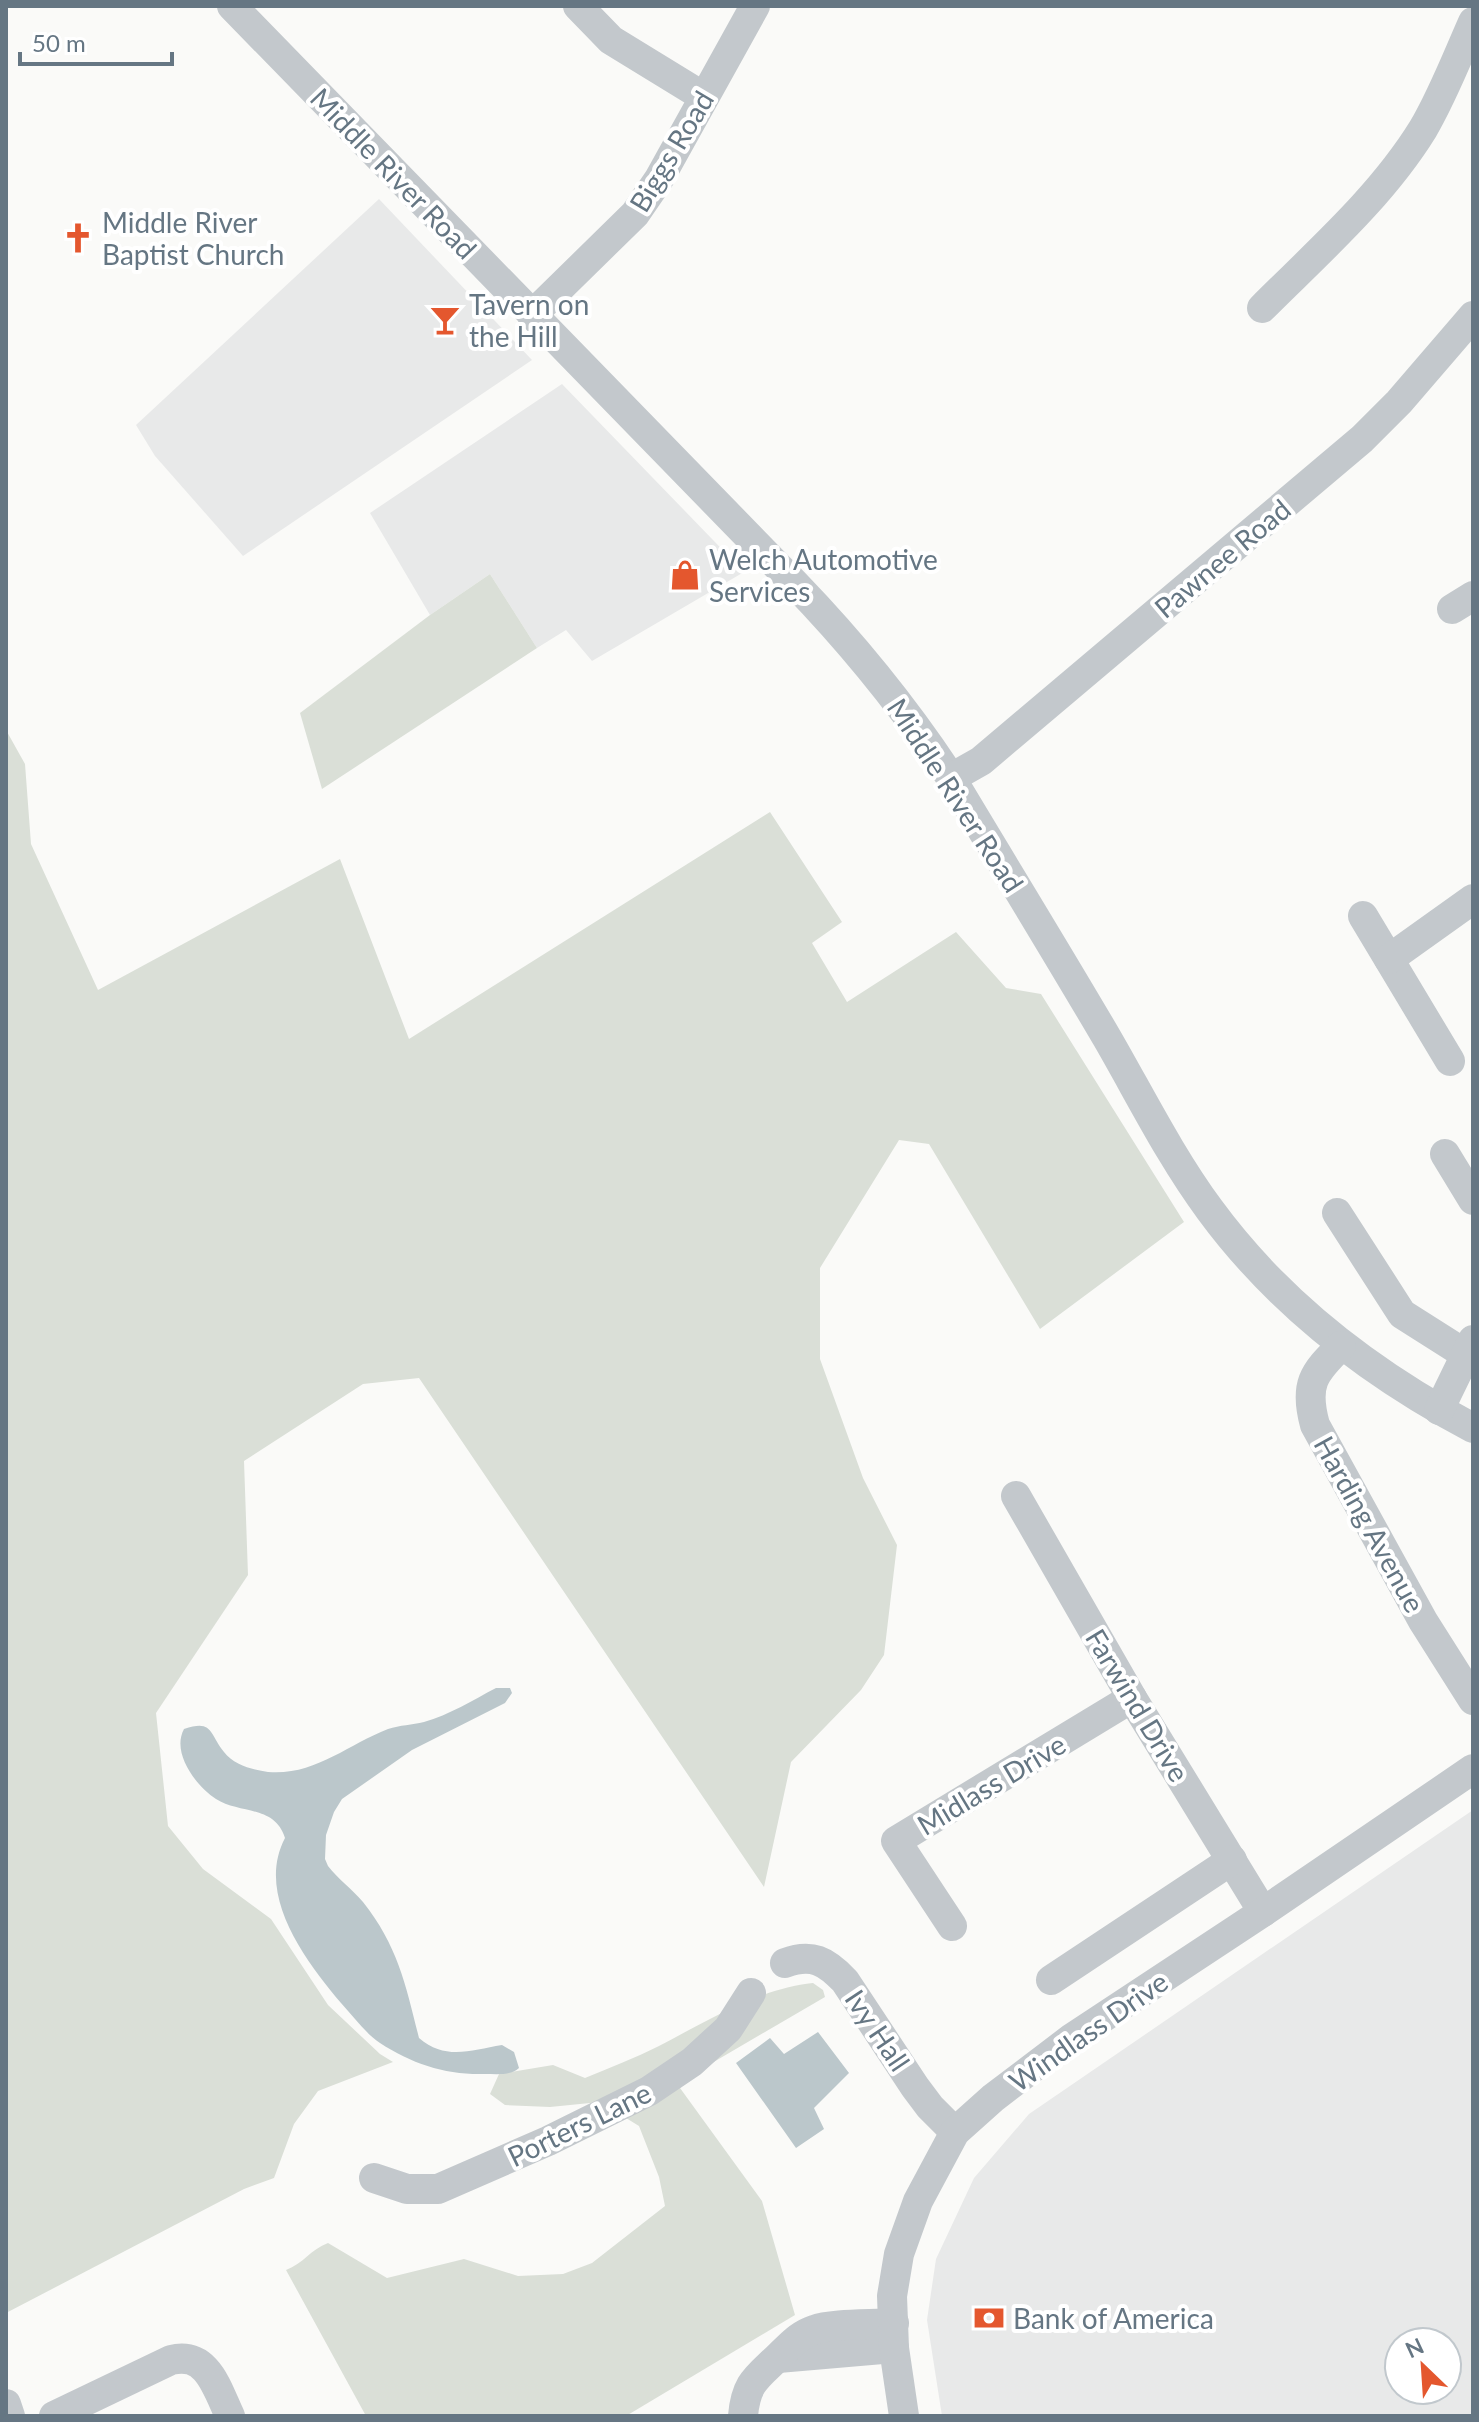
<svg xmlns="http://www.w3.org/2000/svg" width="1479" height="2422" viewBox="0 0 1479 2422" font-family="Lato,sans-serif">
<rect width="100%" height="100%" fill="#fafaf8"/>
<g fill="#e8e9e9" fill-rule="evenodd">
<polygon points="379,199 532,360 243,556 155,456 136,425"/>
<polygon points="562,384 744,572 592,661 566,630 537,648 490,574 430,615 370,513"/>
<path d="M1473,1810V2416H942L927,2320L936,2259L974,2178L1029,2114ZM1399,2342H1447V2390H1399Z"/>
</g>
<g fill="#dadfd7">
<polygon points="490,574 537,648 322,789 300,713 430,615"/>
<polygon points="6,730 25,764 31,844 98,990 340,859 409,1039 770,812 842,922 812,943 847,1002 956,932 1006,988 1041,994 1184,1222 1040,1329 929,1144 899,1140 820,1268 820,1359 863,1478 897,1545 884,1655 861,1690 791,1762 764,1887 419,1378 363,1384 244,1461 248,1575 156,1713 168,1826 203,1869 271,1919 328,2005 380,2054 393,2062 318,2091 294,2124 274,2178 244,2189 6,2313"/>
<path d="M813,1983L823,1990L825,1997L700,2070L680,2088L762,2201L795,2315L626,2416H366L286,2270C303,2264 311,2249 328,2243L387,2278L464,2259L518,2276L563,2274L592,2263L665,2206L659,2177L639,2126L600,2102L550,2107L505,2105L490,2094L499,2074L553,2065L585,2078C609,2068 635,2058 659,2046C705,2022 760,1988 813,1983Z"/>
</g>
<g fill="#bbc7cb">
<path d="M496,1688H510L512,1693L505,1703L412,1750L342,1799L334,1812L326,1835L325,1859L328,1866C338,1879 352,1889 363,1902C398,1946 406,1986 419,2038C446,2061 471,2050 502,2045L514,2052L519,2068C510,2076 497,2074 484,2074C446,2075 412,2064 380,2043C364,2032 354,2017 341,2003C306,1961 255,1895 285,1838C275,1805 239,1814 216,1799C196,1786 171,1753 184,1729C213,1719 209,1733 224,1752C234,1765 253,1770 268,1772C314,1776 347,1745 388,1729C400,1725 412,1725 424,1722C449,1715 473,1700 496,1688Z"/>
<polygon points="818,2032 849,2073 814,2108 824,2129 796,2148 736,2063 770,2038 784,2054"/>
</g>
<g fill="none" stroke-linecap="round" stroke-linejoin="round">
<g stroke="#c3c8cc" stroke-width="30">
<path d="M232,6L794,583C852,643 905,708 951,778C1003,865 1056,951 1107,1038C1140,1095 1170,1156 1210,1210C1279,1304 1371,1374 1473,1428"/>
<polyline points="578,6 611,40 704,97"/>
<path d="M1262,308C1318,252 1381,197 1423,129C1443,95 1457,58 1473,22"/>
<polyline points="532,315 635,214 659,179 755,6"/>
<polyline points="1452,609 1473,596"/>
<polyline points="951,778 981,761 1362,439 1399,402 1473,316"/>
<polyline points="1363,916 1450,1061"/>
<polyline points="1389,959 1473,899"/>
<polyline points="1445,1154 1473,1200"/>
<polyline points="1337,1213 1402,1314 1473,1359"/>
<path d="M1341,1346C1313,1373 1304,1385 1315,1425L1423,1621L1473,1700"/>
<polyline points="1439,1410 1473,1340"/>
<polyline points="1016,1496 1132,1698 1263,1912"/>
<polyline points="952,1926 896,1841 1132,1698"/>
<path d="M785,1963C812,1953 826,1961 845,1981L915,2087L930,2107L955,2132"/>
<polyline points="1051,1980 1232,1860"/>
<polyline points="374,2178 407,2189 438,2189 548,2141 649,2091 692,2062 728,2029 751,1993"/>
<polyline points="778,2358 894,2348"/>
<polyline points="6,2404 10,2416"/>
<path d="M54,2416L171,2360C208,2351 217,2389 230,2416"/>
<path d="M743,2416C746,2381 758,2377 780,2355C791,2345 799,2335 814,2330C833,2323 873,2325 894,2323"/>
<polyline points="904,2416 894,2348 892,2296 899,2254 918,2201 955,2132 993,2098 1072,2038 1263,1912 1473,1769"/>
</g>
</g>
<defs>
<g id="church-bare" transform="scale(2.4)"><path d="M-1.2-6h2.4v3.5h3.3v2.4h-3.3V6h-2.4V-.1h-3.3v-2.4h3.3Z" fill="#e4572e" stroke="#fff" stroke-width="2.5" paint-order="stroke"/></g>
<g id="bar-bare" transform="scale(2.4)"><path d="M-6-5H6L.8 .8V4.5H3.5V6h-7V4.5H-.8V.8Z" fill="#e4572e" stroke="#fff" stroke-width="2.5" paint-order="stroke"/></g>
<g id="shop-bare" transform="scale(2.4)"><path d="M-5-2.5h2.3a2.7 3.5 0 0 1 5.4 0H5L5.5 6h-11ZM-1.5-2.5h3a1.5 2.3 0 0 0-3 0Z" fill="#e4572e" stroke="#fff" stroke-width="2.5" paint-order="stroke"/></g>
<g id="bank-bare" transform="scale(2.4)"><path d="M-6-4H6V4H-6ZM0-2.3a2.3 2.3 0 1 0 0 4.6a2.3 2.3 0 1 0 0-4.6Z" fill="#e4572e" stroke="#fff" stroke-width="2.5" paint-order="stroke"/></g>
</defs>
<g fill-rule="evenodd">
<use href="#church-bare" x="78" y="238"/>
<use href="#bar-bare" x="445" y="320"/>
<use href="#shop-bare" x="685" y="575"/>
<use href="#bank-bare" x="989" y="2318"/>
</g>
<g text-anchor="middle" dominant-baseline="central" stroke-width="8" stroke-linejoin="round" paint-order="stroke">
<g font-size="28" fill="#657683" stroke="#fff">
<text transform="translate(671 151) rotate(-59)">Biggs Road</text>
<text transform="translate(394 173) rotate(46)">Middle River Road</text>
<text transform="translate(1222 558) rotate(-40)">Pawnee Road</text>
<text transform="translate(956 795) rotate(57)">Middle River Road</text>
<text transform="translate(1370 1524) rotate(61)">Harding Avenue</text>
<text transform="translate(1138 1705) rotate(59)">Farwind Drive</text>
<text transform="translate(991 1784) rotate(-31)">Midlass Drive</text>
<text transform="translate(878 2030) rotate(56)">Ivy Hall</text>
<text transform="translate(1088 2031) rotate(-35)">Windlass Drive</text>
<text transform="translate(579 2124) rotate(-26)">Porters Lane</text>
</g>
<g font-size="28" fill="#657683" stroke="#fff" text-anchor="start">
<text x="102" y="222">Middle River<tspan x="102" dy="32">Baptist Church</tspan></text>
<text x="469" y="304">Tavern on<tspan x="469" dy="32">the Hill</tspan></text>
<text x="709" y="559">Welch Automotive<tspan x="709" dy="32">Services</tspan></text>
<text x="1013" y="2318">Bank of America</text>
</g>
</g>
<rect width="1479" height="2422" fill="none" stroke="#657683" stroke-width="16"/>
<g transform="translate(1423 2366) rotate(335)"><circle r="38" fill="#ffffff" stroke="#c1c8cd" stroke-width="2"/>
<path d="M0-6L14 30L0 20L-14 30Z" fill="#e4572e"/>
<text y="-12" font-size="22" font-weight="bold" text-anchor="middle" fill="#657683">N</text>
</g>
<path d="M20 52v12h152v-12" fill="none" stroke="#657683" stroke-width="4"/>
<text x="32" y="52" font-size="24" fill="#657683" stroke="#ffffff" stroke-width="6" paint-order="stroke">50 m</text>
</svg>
